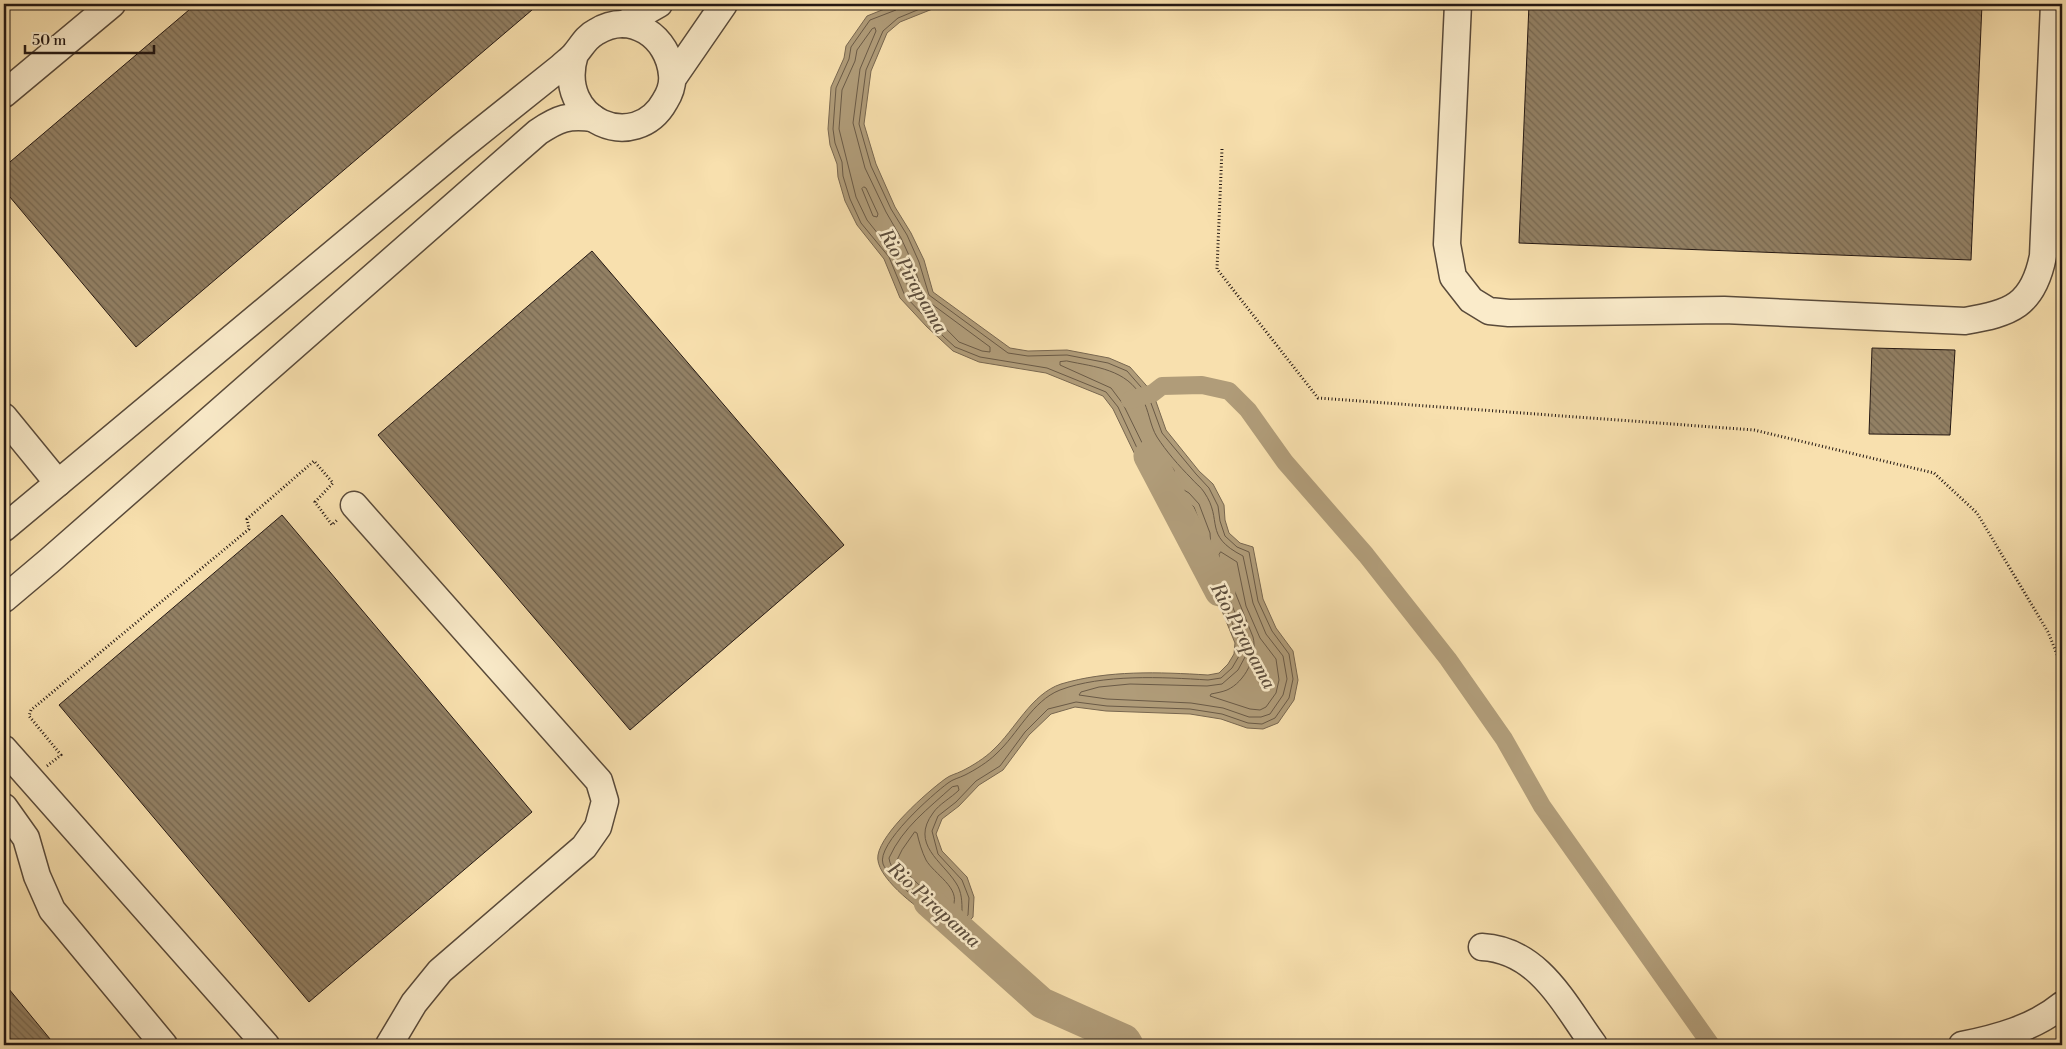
<svg xmlns="http://www.w3.org/2000/svg" width="2066" height="1049" viewBox="0 0 2066 1049" font-family="'Libre Bodoni',serif">
<defs>
<pattern id="building-back-hatch" width="6" height="6" patternUnits="userSpaceOnUse" patternTransform="scale(1.25)"><rect width="6" height="6" fill="#928064"/><path d="M-1 5l2 2M0 0l6 6M5-1l2 2" fill="none" stroke="#776851"/></pattern>
</defs>
<rect width="100%" height="100%" fill="#f8e0ae"/>
<filter id="stains"><feTurbulence type="fractalNoise" baseFrequency=".004" numOctaves="4"/><feColorMatrix values="0 0 0 0 .2 0 0 0 0 .09 0 0 0 0 .02 0 0 0 .5 -.17"/></filter>
<radialGradient id="worn" r=".72"><stop offset=".6" stop-color="#630" stop-opacity="0"/><stop offset="1" stop-color="#630" stop-opacity=".3"/></radialGradient>
<path fill="#b09c79" stroke="#786750" d="M897,4H945L900,22L887,33L871,71L864,124L876,164L895,207L911,233L924,260L933,292L1010,348L1028,351L1067,350L1109,358L1130,367L1153,393L1166,430L1199,471L1213,484L1224,505L1225,520L1229,533L1240,543L1253,547L1263,599L1276,628L1293,651L1298,680L1294,700L1278,723L1263,729L1247,728L1221,719L1190,714L1106,711L1075,707L1051,714L1029,735L1003,770L979,785L959,806L942,819L936,834L942,851L967,877L974,897L973,917L961,930C952,926 942,923 933,918C917,908 874,876 878,855C882,832 926,793 945,779C950,775 956,774 962,771C972,766 985,758 993,750C1015,730 1031,694 1061,684C1108,670 1159,672 1208,675L1219,673L1228,664L1234,654L1235,643L1211,584L1201,568L1199,535L1190,510L1182,502L1154,485L1139,463L1113,409L1103,396L1046,373L979,362L953,351L927,327L900,298L884,259L857,225L845,201L838,177L837,164L830,145L828,129L831,87L844,58L846,46L867,16Z"/>
<g fill="none" stroke-linecap="round" stroke-linejoin="round">
<g stroke="#6a5a46" stroke-width="1">
<path d="M898,4L896,10L870,20L851,47L849,59L836,88L833,129L835,143L842,162L843,176L850,199L861,223L889,257L905,296L944,337L955,347L980,357L1047,368L1106,392L1118,407L1143,461L1158,481L1185,498L1194,507L1204,534L1206,567L1216,582L1240,643L1239,656L1232,668L1221,678L1208,680C1163,677 1102,674 1060,690C1032,701 1018,734 996,754C988,762 975,770 965,775C959,778 953,779 948,783C933,794 876,844 883,864C886,871 894,879 900,884C917,902 936,916 959,924L968,915L969,898L962,880L938,854L932,831L938,816L956,802L976,781L1000,766L1025,732L1048,709L1076,702L1107,706L1190,709L1222,714L1248,723L1262,724L1275,718L1289,698L1293,679L1289,654L1272,631L1258,601L1249,552L1237,547L1225,536L1220,521L1218,506L1209,488L1196,474L1162,433L1148,395L1127,371L1108,363L1067,355L1028,356L1008,353L929,295L919,262L907,235L891,209L871,166L859,124L866,70L883,31L898,18L932,4"/>
<polygon points="875,28 876,31 860,69 853,123 865,168 886,212 901,238 913,264 925,299 990,347 990,352 982,351 959,342 911,293 894,254 867,220 856,197 839,129 842,90 855,61 857,50 872,29"/>
<polygon points="864,187 866,188 878,214 877,217 873,216 862,189"/>
<path d="M1067,361C1095,367 1127,369 1142,398C1149,410 1150,426 1157,437C1166,451 1179,466 1191,478C1195,483 1201,487 1204,492C1224,521 1202,535 1243,556L1253,603L1266,634L1283,656L1287,679L1283,695L1270,714L1261,717H1249L1223,708L1191,703L1107,699L1079,695L1081,692L1099,687L1130,684L1207,686L1222,684L1238,670L1245,657L1247,643L1222,580L1212,565L1210,533L1199,504L1189,493L1162,477L1149,457L1123,404L1111,388L1060,365V362Z"/>
<polygon points="1159,454 1162,455 1174,470 1174,473 1168,471 1158,457"/>
<path d="M1221,552L1237,562L1246,606L1260,638L1276,659L1279,680L1276,693L1266,707L1260,710L1250,709L1210,696L1211,694C1216,693 1222,692 1227,690C1245,682 1258,656 1253,637L1229,577L1220,562L1219,555Z"/>
<path d="M958,786L959,790C951,798 939,804 933,813C910,844 942,861 956,883C962,892 962,902 962,912L957,916C938,909 891,880 889,858C903,827 928,809 952,787Z"/>
<path d="M915,832L917,833C919,842 922,852 926,860C934,874 961,888 953,906C934,902 908,876 897,860L902,850Z"/>
</g>
<polyline stroke="#b09c79" stroke-width="18" points="1130,400 1153,393 1162,386 1202,385 1229,391 1248,410 1285,462 1366,555 1448,659 1504,739 1542,806 1711,1045"/>
<g stroke="#b09c79" stroke-width="31">
<polyline points="1149,456 1220,591"/>
<polyline points="929,902 1042,1003 1125,1040 1128,1045"/>
</g>
</g>
<g fill="url(#building-back-hatch)" stroke="#241813">
<polygon points="196,4 539,4 136,347 4,190 4,167"/>
<polygon points="1529,4 1982,4 1971,260 1519,243"/>
<polygon points="592,251 844,545 630,730 378,435"/>
<polygon points="1872,348 1955,350 1950,435 1869,434"/>
<polygon points="282,515 532,812 309,1002 59,705"/>
<polygon points="4,983 55,1045 4,1045"/>
</g>
<g fill="none" stroke-linecap="round" stroke-linejoin="round">
<g stroke="#594a3a" stroke-width="29">
<g id="minor">
<path d="M1458,4L1447,244L1453,277L1471,300L1489,311L1509,313L1724,310L1965,321C2011,313 2033,306 2043,256L2054,4"/>
<polyline points="624,24 659,4"/>
<polyline points="673,78 724,4"/>
<polyline points="4,94 112,4"/>
<polyline points="4,417 58,483"/>
<polyline points="354,505 599,781 605,801 598,827 584,847 440,971 414,1003 389,1045"/>
<path d="M4,528L461,147L561,67C566,62 571,59 575,54C582,46 586,37 596,32C631,10 669,37 672,75C673,84 670,93 665,101C636,154 554,122 575,54"/>
<path d="M4,599L49,561L538,132C559,118 568,115 593,118"/>
<polyline points="4,749 266,1045"/>
<polyline points="4,807 26,838 37,876 52,910 164,1045"/>
<path d="M1482,947C1539,950 1564,1004 1594,1045"/>
<path d="M1962,1045C1997,1038 2034,1028 2062,1005"/>
</g>
</g>
<g stroke="#241813" stroke-width="3" stroke-dasharray="1 2.5" stroke-linecap="butt">
<polyline points="1222,149 1217,269 1318,398 1754,430 1934,473 1977,513 2048,632 2062,667"/>
<polyline points="47,766 61,755 29,716 31,710 249,529 247,519 314,461 333,483 315,502 332,525 338,519"/>
</g>
<use href="#minor" stroke="#faebca" stroke-width="26"/>
</g>
<g text-anchor="middle" dominant-baseline="central" stroke-width="5" stroke-linejoin="round" paint-order="stroke">
<g font-size="19" font-style="italic" fill="#5c4d3c" stroke="#faebca">
<text transform="translate(913 281) rotate(60)">Rio Pirapama</text>
<text transform="translate(1243 636) rotate(62)">Rio Pirapama</text>
<text transform="translate(934 905) rotate(42)">Rio Pirapama</text>
</g>
</g>
<rect width="2066" height="1049" fill="none" stroke="#f8e0ae" stroke-width="20"/>
<rect x="5" y="5" width="2056" height="1039" fill="none" stroke="#241813" stroke-width="2.5"/>
<rect x="10" y="10" width="2046" height="1029" fill="none" stroke="#241813"/>
<path d="M25 45v8h129v-8" fill="none" stroke="#241813" stroke-width="2.5"/>
<text x="32" y="45" font-size="15" fill="#241813" stroke="#faebca" stroke-width="4" paint-order="stroke">50 m</text>
<rect width="100%" height="100%" filter="url(#stains)"/>
<rect width="100%" height="100%" fill="url(#worn)"/>
</svg>
